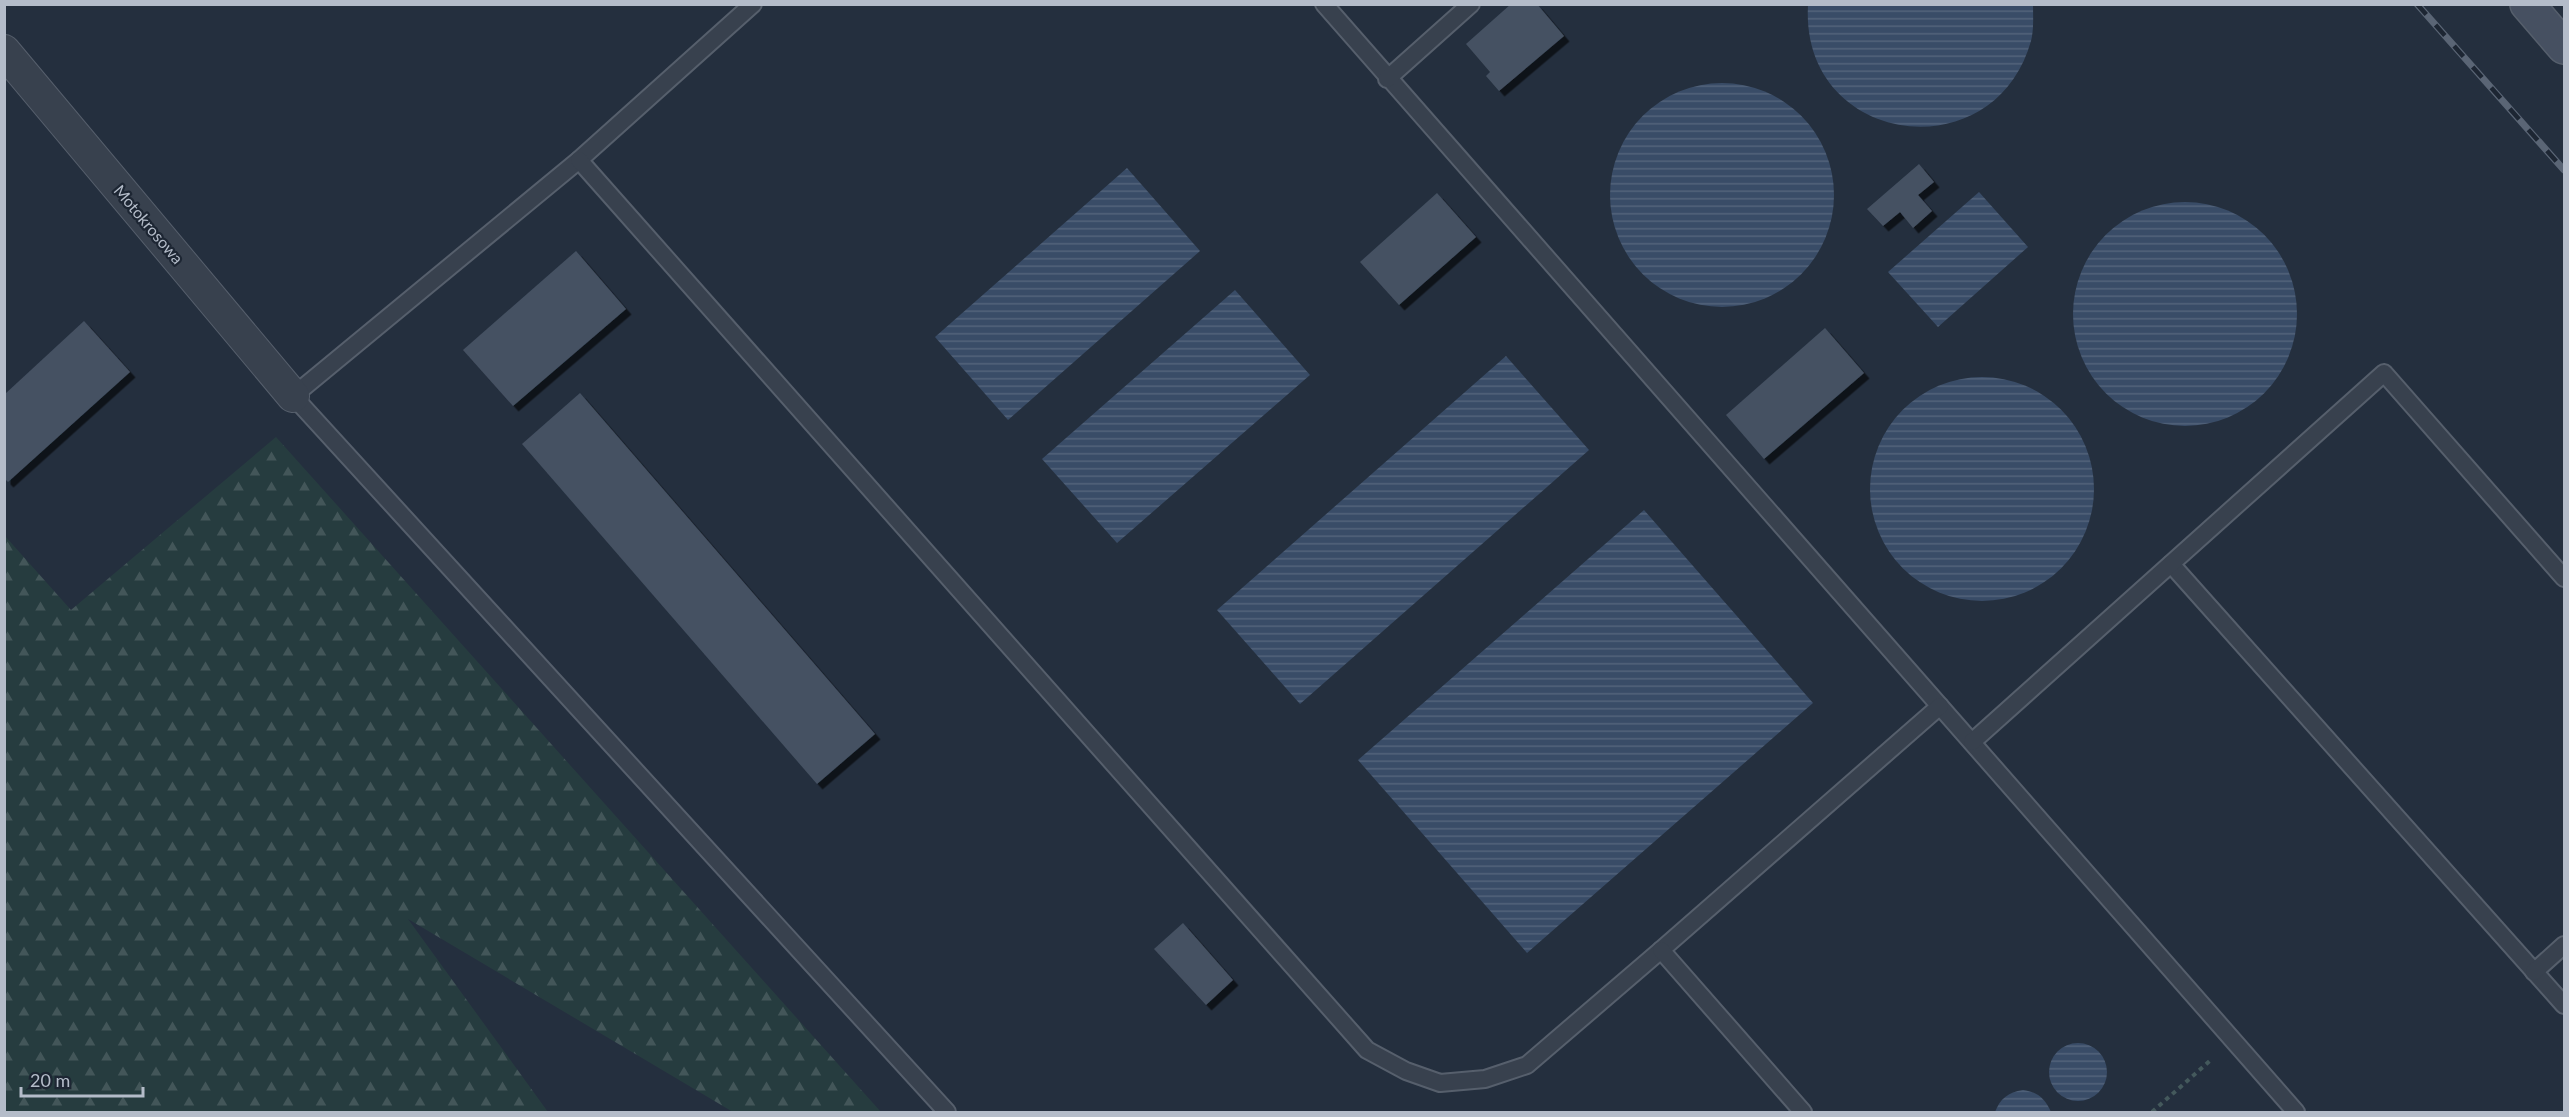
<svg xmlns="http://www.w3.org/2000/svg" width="2569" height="1117" viewBox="0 0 2569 1117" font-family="Lato,sans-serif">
<defs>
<pattern id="forest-firs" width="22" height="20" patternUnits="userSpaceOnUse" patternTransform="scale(1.5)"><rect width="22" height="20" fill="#263c3f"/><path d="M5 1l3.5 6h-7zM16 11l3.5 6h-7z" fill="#435659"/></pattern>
<pattern id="water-rules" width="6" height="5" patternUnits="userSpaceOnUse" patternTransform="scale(1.5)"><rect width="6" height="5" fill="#394c67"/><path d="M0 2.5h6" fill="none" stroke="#53647b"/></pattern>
<filter id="shadow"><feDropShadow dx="5.5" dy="5.5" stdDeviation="0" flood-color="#0009"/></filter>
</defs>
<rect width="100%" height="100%" fill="#242f3e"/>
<polygon fill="url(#forest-firs)" points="276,437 881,1112 733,1112 408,919 548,1112 5,1112 5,536 71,610"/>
<g fill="url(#water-rules)">
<path d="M1808,5H2033C2033,16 2034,30 2031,41C1994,173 1800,146 1808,5Z"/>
<circle cx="1722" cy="195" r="112"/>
<polygon points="1127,168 1200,251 1008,420 935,337"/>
<polygon points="1979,192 2028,247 1938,327 1888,272"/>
<circle cx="2185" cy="314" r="112"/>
<polygon points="1235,290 1310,375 1117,543 1042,459"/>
<polygon points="1506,356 1589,450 1300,704 1217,610"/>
<circle cx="1982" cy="489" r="112"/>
<polygon points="1644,510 1813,703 1527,953 1358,760"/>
<circle cx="2078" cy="1072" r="29"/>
<path d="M2023,1090C2038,1092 2045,1099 2051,1112H1995C2000,1099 2008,1092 2023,1090Z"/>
</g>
<g fill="#455162" filter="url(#shadow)">
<polygon points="1511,4 1537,4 1564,36 1499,91 1486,76 1490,72 1466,44"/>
<polygon points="1919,164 1934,182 1918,195 1932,211 1913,228 1900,212 1883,226 1867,209"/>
<polygon points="1437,193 1476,237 1399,305 1360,262"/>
<polygon points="576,251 626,309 513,406 463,350"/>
<polygon points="84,321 130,372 8,482 5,479 5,394"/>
<polygon points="1825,328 1864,373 1764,459 1726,415"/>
<polygon points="580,393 875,734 817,784 522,444"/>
<polygon points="1183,923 1233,980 1206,1005 1154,949"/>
</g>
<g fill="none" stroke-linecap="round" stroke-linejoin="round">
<g stroke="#565f6c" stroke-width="20">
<g id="lane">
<polyline points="753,4 579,160 293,396 947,1112"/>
<polyline points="1324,4 2296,1112"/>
<polyline points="1387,79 1471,4"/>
<polyline points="579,160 1367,1050 1406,1071 1440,1083 1485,1079 1527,1065 1661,950 1940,706"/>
<polyline points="2171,564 2564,1005"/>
<polyline points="1972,742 2384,373 2564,578"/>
<polyline points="1661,950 1803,1112"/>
<polyline points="2534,972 2564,945"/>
</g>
</g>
<g stroke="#565f6c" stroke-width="34">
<polyline id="street" points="4,51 293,396"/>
</g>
<g stroke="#565f6c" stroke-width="36">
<polyline id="secondary" points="2527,4 2564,47"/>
</g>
<polyline stroke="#44595c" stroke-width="4" stroke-dasharray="4.5 4.5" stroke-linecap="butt" points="2152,1112 2212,1059"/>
<use href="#lane" stroke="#38414e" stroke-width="16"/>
<use href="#street" stroke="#38414e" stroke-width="32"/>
<use href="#secondary" stroke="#465061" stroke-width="33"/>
<g stroke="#5a6575" stroke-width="7">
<polyline id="rail" points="2417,4 2564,170"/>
</g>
<use href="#rail" stroke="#1d2633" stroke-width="4.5" stroke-dasharray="14" stroke-linecap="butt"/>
</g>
<g text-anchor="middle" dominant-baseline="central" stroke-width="4.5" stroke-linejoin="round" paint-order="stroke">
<g font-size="16" fill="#b4bcc9" stroke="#1d2633">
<text transform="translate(149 224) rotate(50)">Motokrosowa</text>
</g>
</g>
<rect width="2569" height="1117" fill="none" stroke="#b4bcc9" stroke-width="12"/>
<path d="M21 1087v9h122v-9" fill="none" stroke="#b4bcc9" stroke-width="3"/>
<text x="30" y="1087" font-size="18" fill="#b4bcc9" stroke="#1d2633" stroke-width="4.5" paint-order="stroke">20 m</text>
</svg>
